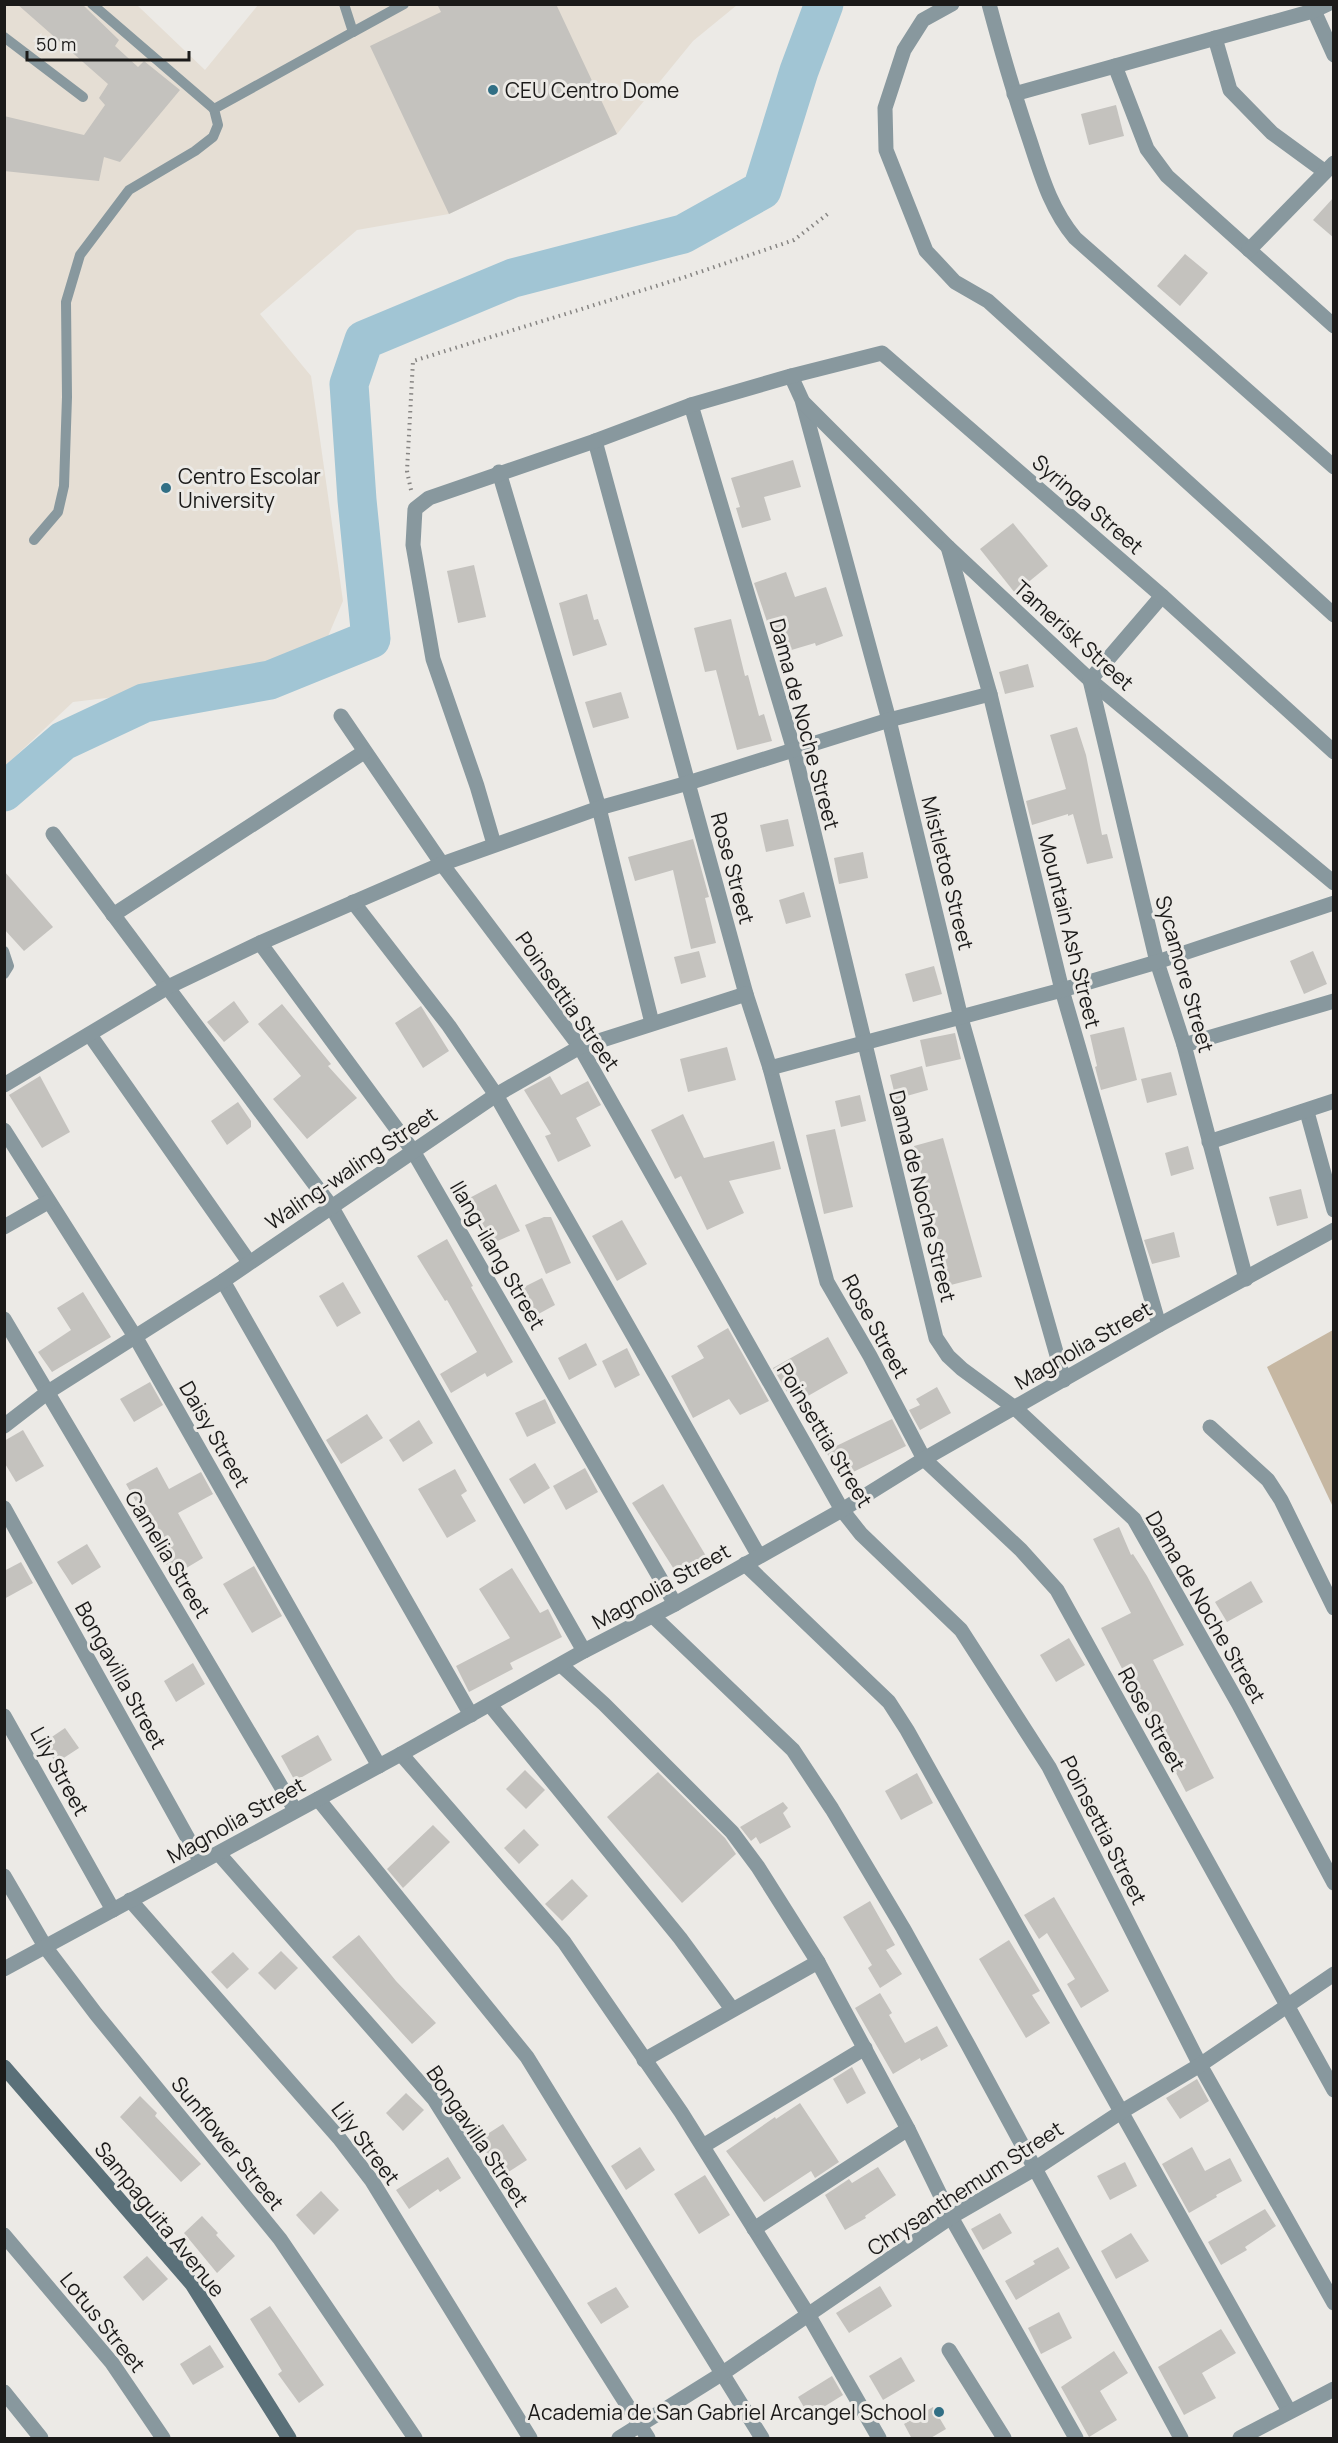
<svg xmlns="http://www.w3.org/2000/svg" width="1338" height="2443" viewBox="0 0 1338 2443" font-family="Manrope,sans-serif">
<rect width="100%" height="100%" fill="#eceae6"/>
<polygon fill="#e5ded4" points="5,5 137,5 205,70 258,5 737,5 693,41 617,134 449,214 357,230 260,314 311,376 343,601 326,641 288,670 247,681 73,702 5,766"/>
<polygon fill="#c6b7a2" points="1333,1330 1333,1507 1267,1367"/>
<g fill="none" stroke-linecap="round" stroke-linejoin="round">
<polyline stroke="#a1c5d4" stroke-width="39" points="4,792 63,741 144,703 270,680 371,639 357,500 349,384 364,340 513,278 683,234 762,190 799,71 824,4"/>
</g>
<g fill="#c4c2be">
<polygon points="17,4 82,4 119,40 115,46 138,67 144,61 180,90 120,162 104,157 99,181 4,171 4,116 84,135 105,105 99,98 108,84"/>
<polygon points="437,4 556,4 617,134 449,214 370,46 441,12"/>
<polygon points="1116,105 1124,136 1089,145 1081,114"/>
<polygon points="1334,197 1334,238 1313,220"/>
<polygon points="1185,254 1208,273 1180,306 1157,286"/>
<polygon points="793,460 801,487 764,497 771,520 742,528 736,508 740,507 731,478"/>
<polygon points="1013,523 1048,566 1015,593 980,549"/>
<polygon points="474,565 486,617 458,623 447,571"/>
<polygon points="786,572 795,597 826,587 843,636 816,646 815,643 778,654 754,583"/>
<polygon points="587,594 594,620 598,619 607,645 573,656 559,603"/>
<polygon points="731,619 745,676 748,675 759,716 764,714 772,741 737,750 716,670 705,672 694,628"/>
<polygon points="1028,664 1034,687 1005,694 999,672"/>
<polygon points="621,692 629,718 593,728 585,702"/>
<polygon points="1077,727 1086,755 1102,835 1107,834 1113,858 1087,864 1073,814 1068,816 1068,814 1032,825 1026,801 1066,789 1050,735"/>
<polygon points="788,819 794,846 766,852 760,825"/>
<polygon points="693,839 709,897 705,898 716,943 691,949 673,870 635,881 628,857"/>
<polygon points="863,852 868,878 839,884 834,858"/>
<polygon points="4,871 53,927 24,951 4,929"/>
<polygon points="804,892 811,917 786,924 779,900"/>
<polygon points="699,951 706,977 681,984 674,957"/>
<polygon points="1313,951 1327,984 1304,994 1290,961"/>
<polygon points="934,966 942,994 913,1002 905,974"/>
<polygon points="234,1001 249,1022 224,1042 207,1022"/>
<polygon points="282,1004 331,1064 328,1066 357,1098 307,1139 273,1099 301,1076 258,1024"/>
<polygon points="421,1006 449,1051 423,1068 395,1023"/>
<polygon points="1124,1027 1137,1080 1101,1090 1095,1067 1097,1066 1090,1035"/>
<polygon points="955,1033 961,1059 926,1067 920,1040"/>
<polygon points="727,1047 736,1080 688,1092 680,1059"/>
<polygon points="922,1066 928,1090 896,1099 890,1075"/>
<polygon points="1171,1072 1177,1095 1147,1103 1141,1079"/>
<polygon points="40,1076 70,1132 42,1148 9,1095"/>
<polygon points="550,1076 561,1095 588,1081 601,1105 576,1118 591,1146 558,1162 545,1136 551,1134 524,1090"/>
<polygon points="860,1095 866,1121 841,1127 835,1101"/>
<polygon points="238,1102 251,1121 251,1127 227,1145 211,1121"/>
<polygon points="683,1114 704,1158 774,1141 781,1169 729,1181 744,1213 707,1230 681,1176 675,1179 651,1130"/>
<polygon points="835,1129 853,1207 824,1214 806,1135"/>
<polygon points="943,1138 982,1277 939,1288 932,1259 942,1257 914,1146"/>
<polygon points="1188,1146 1194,1169 1171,1176 1165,1153"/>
<polygon points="496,1184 520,1231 491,1244 479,1217 469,1222 460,1203"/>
<polygon points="1301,1189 1308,1218 1277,1226 1269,1197"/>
<polygon points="544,1217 551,1217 571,1263 546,1274 525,1225"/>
<polygon points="622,1220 647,1264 617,1281 592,1236"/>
<polygon points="1174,1232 1180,1257 1152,1264 1144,1240"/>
<polygon points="447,1239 473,1286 471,1287 513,1362 487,1377 485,1373 451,1393 440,1374 477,1352 447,1300 445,1301 417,1256"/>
<polygon points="542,1278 555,1305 531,1318 516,1291"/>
<polygon points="343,1282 361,1313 337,1327 319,1296"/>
<polygon points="83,1292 111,1337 52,1372 38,1352 71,1330 57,1308"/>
<polygon points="728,1328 769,1401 740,1415 729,1399 693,1418 671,1376 704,1358 697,1346"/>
<polygon points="828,1337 848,1373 801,1400 795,1388 787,1392 773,1368"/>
<polygon points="586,1343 597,1365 569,1380 558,1358"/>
<polygon points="627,1348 640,1375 615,1388 602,1361"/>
<polygon points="150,1382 163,1405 134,1422 120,1399"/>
<polygon points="937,1387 951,1413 920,1430 909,1410 920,1405 916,1399"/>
<polygon points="545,1399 556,1423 527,1437 515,1413"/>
<polygon points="367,1414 383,1438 341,1464 326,1440"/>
<polygon points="892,1419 906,1446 839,1479 826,1451"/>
<polygon points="419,1420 433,1443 403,1462 389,1440"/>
<polygon points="23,1430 44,1466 16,1482 4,1462 4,1441"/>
<polygon points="535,1463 550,1488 524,1504 509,1479"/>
<polygon points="157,1467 169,1489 201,1472 213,1494 178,1513 203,1558 173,1576 148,1532 152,1530 126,1484"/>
<polygon points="585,1468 598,1492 566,1510 553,1486"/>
<polygon points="455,1469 467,1491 461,1495 476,1521 447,1538 418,1489"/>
<polygon points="663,1484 706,1556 677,1574 632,1503"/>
<polygon points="1119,1527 1131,1555 1133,1554 1147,1576 1184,1645 1153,1660 1214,1778 1186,1792 1101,1628 1131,1613 1093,1539"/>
<polygon points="87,1544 101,1567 72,1585 57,1562"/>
<polygon points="21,1562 33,1583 4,1599 4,1571"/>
<polygon points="254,1566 282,1616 252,1633 223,1584"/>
<polygon points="512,1568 540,1613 548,1609 562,1637 510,1663 513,1669 469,1692 456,1666 510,1638 479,1589"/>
<polygon points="1251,1581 1263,1602 1227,1622 1215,1602"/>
<polygon points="1069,1638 1085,1665 1056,1682 1040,1655"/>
<polygon points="193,1663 205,1684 176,1702 164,1681"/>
<polygon points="65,1728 79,1748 56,1763 43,1743"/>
<polygon points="318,1735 332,1760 295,1781 281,1756"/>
<polygon points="525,1770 545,1790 526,1809 506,1789"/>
<polygon points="658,1772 725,1838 736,1854 682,1903 607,1817"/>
<polygon points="917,1773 933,1803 901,1820 885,1791"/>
<polygon points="783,1802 788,1808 783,1813 791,1827 760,1844 756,1837 751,1841 740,1827"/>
<polygon points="433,1825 450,1842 403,1888 387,1869"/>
<polygon points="524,1829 539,1845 519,1864 504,1848"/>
<polygon points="572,1879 588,1896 562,1921 545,1904"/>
<polygon points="1054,1897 1109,1991 1081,2008 1067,1984 1075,1979 1047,1933 1039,1939 1024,1915"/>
<polygon points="870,1901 895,1945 886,1950 902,1974 880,1988 868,1968 872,1965 843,1917"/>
<polygon points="359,1935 396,1981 436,2023 412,2044 332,1957"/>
<polygon points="1009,1940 1040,1991 1032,1995 1050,2023 1026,2038 979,1959"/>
<polygon points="281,1951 298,1968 275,1990 258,1973"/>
<polygon points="233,1952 249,1969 227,1989 211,1972"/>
<polygon points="880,1993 892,2013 889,2015 905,2043 937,2026 948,2046 921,2061 920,2058 893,2074 855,2008"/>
<polygon points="852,2067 866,2093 847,2104 833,2079"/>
<polygon points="1197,2079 1209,2101 1180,2119 1166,2098"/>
<polygon points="406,2093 424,2110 403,2131 386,2113"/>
<polygon points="140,2096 157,2113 155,2116 201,2164 181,2182 120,2117"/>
<polygon points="800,2103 839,2162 815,2178 811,2171 764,2202 726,2151 775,2117 776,2119"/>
<polygon points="503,2124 527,2160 502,2176 478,2140"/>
<polygon points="640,2147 655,2170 626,2190 611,2166"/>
<polygon points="1192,2147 1205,2171 1230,2158 1242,2181 1216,2195 1217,2197 1189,2213 1162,2164"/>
<polygon points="448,2157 461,2178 440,2192 438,2189 409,2209 396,2190"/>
<polygon points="1125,2162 1137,2186 1110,2200 1097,2176"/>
<polygon points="878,2167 896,2195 865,2216 866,2218 845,2230 825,2195 849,2179 852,2183"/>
<polygon points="705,2175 730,2215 699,2234 674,2194"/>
<polygon points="321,2191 339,2210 314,2235 296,2215"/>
<polygon points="1265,2209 1276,2226 1245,2247 1247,2250 1221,2265 1208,2242"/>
<polygon points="1000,2213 1012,2233 983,2250 971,2229"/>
<polygon points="202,2216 218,2233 216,2235 235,2256 217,2273 184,2233"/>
<polygon points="1131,2233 1149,2261 1116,2279 1101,2251"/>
<polygon points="1058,2247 1070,2268 1016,2300 1005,2281 1035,2264 1033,2261"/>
<polygon points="147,2256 168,2279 143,2301 123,2277"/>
<polygon points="880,2286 892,2306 849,2333 836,2313"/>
<polygon points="616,2287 629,2307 601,2324 587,2303"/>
<polygon points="270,2306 324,2385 299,2403 278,2374 282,2371 250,2319"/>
<polygon points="1059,2312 1072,2338 1041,2354 1028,2328"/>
<polygon points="1221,2329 1236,2353 1202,2373 1216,2398 1184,2415 1158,2367"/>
<polygon points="210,2345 224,2367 193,2385 180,2364"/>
<polygon points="1114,2351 1128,2373 1100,2391 1117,2420 1089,2437 1061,2387"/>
<polygon points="901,2357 915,2381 883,2400 869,2376"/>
<polygon points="832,2376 843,2395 809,2416 798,2397"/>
<polygon points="933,2407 946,2429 929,2439 912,2439 904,2424"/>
</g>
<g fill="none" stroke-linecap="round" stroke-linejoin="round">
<polyline stroke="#878583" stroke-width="4" stroke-dasharray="1.5 4.5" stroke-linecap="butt" points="411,490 407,471 413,361 682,278 794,240 829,213"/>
<g stroke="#88989e" stroke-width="10">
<polyline points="92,4 214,109"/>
<polyline points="353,32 404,4"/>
<polyline points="4,37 83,97"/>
<polyline points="34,540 58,512 64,486 67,397 66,302 80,255 129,190 195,151 213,137 218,125 214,109 353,32 344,4"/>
<polyline points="4,951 9,966 4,974"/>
</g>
<g stroke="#88989e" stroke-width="15">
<polyline points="952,4 923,20 904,50 885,108 886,150 926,251 955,282 988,301 1334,615"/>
<path d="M989,4C1001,49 1014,94 1029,138C1041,174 1050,208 1075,238L1334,467"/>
<polyline points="1311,4 1334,55"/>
<polyline points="1215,38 1230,90 1272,133 1324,171"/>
<polyline points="1115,66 1147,149 1167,176 1334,326"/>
<polyline points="1014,94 1313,11 1328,4"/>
<polyline points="1249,250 1334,163"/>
<polyline points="791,376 802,400 889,720 961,1018 1064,1380"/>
<polyline points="804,403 948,547 1090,680 1334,883"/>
<polyline points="691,405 794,750 936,1338 948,1356 962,1369 1015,1408 1134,1519 1238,1703 1334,1883"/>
<polyline points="595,441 688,783 746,994 770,1068 827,1282 870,1356 924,1459 1021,1550 1057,1590 1334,2090"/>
<polyline points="499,472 599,808 652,1023"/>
<polyline points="948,547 990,694 1062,990 1159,1325"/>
<polyline points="1162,596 1090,680 1157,962 1184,1045 1246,1279"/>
<polyline points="341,716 442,864 580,1047 842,1510 861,1534 961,1630 1049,1767 1200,2065 1334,2303"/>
<polyline points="53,834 331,1206 584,1651"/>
<polyline points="494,844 477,786 433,659 413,545 415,509 429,498 595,441 691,405 791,376 882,353 1162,596 1334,752"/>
<polyline points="353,902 449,1026 496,1095 759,1556"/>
<polyline points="113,915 364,752"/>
<polyline points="260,943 413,1151 675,1604"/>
<polyline points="90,1035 249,1262"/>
<polyline points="1184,1045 1334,1001"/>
<polyline points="770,1068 1062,990 1157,962 1334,903"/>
<polyline points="4,1085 168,987 260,943 442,864 599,808 688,783 889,720 990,694"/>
<polyline points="1307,1112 1334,1210"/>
<polyline points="4,1130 136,1338 379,1766"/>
<polyline points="1209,1142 1334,1101"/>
<polyline points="4,1227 48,1202"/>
<polyline points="223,1281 471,1715"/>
<polyline points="4,1319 295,1810"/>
<polyline points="4,1426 48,1392 223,1281 496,1095 580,1047 746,994"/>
<polyline points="1210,1427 1268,1480 1281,1500 1334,1608"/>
<polyline points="4,1508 201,1862"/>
<polyline points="745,1564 889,1702 907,1730 1289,2411"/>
<polyline points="653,1616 793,1750 832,1809 903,1928 967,2043 1181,2438"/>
<polyline points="561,1665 604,1704 732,1832 758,1867 818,1962 908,2129 951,2217 1076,2438"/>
<polyline points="490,1705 680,1938 732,2009"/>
<polyline points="4,1716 113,1910"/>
<polyline points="401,1754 564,1942 681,2112 809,2316 879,2438"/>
<polyline points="318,1799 527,2057 762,2438"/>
<polyline points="219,1854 434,2099 648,2438"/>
<polyline points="4,1876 46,1948 96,2014 280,2239 415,2438"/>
<polyline points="130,1900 339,2138 372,2181 530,2438"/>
<polyline points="4,1969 401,1754 584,1651 675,1604 842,1510 924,1459 1159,1325 1334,1230"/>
<polyline points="644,2060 818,1962"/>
<polyline points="703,2146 865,2048"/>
<polyline points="754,2229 908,2129"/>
<polyline points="4,2235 112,2363 163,2438"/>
<polyline points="949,2350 1004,2438"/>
<polyline points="4,2392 41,2438"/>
<polyline points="619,2438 723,2373 951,2217 1036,2168 1121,2112 1200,2065 1334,1974"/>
<polyline points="1240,2438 1334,2389"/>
</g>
<polyline stroke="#5a7079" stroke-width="15" points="4,2067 192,2284 289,2438"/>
</g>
<g fill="#316f85" stroke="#eceae6" stroke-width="2">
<circle cx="493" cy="90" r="6"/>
<circle cx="166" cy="488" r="6"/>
<circle cx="939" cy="2412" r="6"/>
</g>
<g text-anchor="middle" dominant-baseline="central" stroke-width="6" stroke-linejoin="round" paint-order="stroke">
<g font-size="21" fill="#1b1a19" stroke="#eceae6" text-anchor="start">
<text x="505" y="90">CEU Centro Dome</text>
<text x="178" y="476">Centro Escolar<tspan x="178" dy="24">University</tspan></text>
<text x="927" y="2412" text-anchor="end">Academia de San Gabriel Arcangel School</text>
</g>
<g font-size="21" fill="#1b1a19" stroke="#eceae6">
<text transform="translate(1088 504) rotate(41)">Syringa Street</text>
<text transform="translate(1074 635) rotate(42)">Tamerisk Street</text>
<text transform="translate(805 724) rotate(75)">Dama de Noche Street</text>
<text transform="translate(733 868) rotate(75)">Rose Street</text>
<text transform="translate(948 873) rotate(76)">Mistletoe Street</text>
<text transform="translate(1070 931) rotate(76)">Mountain Ash Street</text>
<text transform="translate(1185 974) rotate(74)">Sycamore Street</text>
<text transform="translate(568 1001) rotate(55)">Poinsettia Street</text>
<text transform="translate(351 1168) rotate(-34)">Waling-waling Street</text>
<text transform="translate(923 1196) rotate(76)">Dama de Noche Street</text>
<text transform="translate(498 1255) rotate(60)">Ilang-ilang Street</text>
<text transform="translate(876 1326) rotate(61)">Rose Street</text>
<text transform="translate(1083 1345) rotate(-30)">Magnolia Street</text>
<text transform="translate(215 1434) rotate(60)">Daisy Street</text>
<text transform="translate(825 1435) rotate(59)">Poinsettia Street</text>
<text transform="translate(168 1554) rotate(59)">Camelia Street</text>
<text transform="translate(661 1586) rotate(-29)">Magnolia Street</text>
<text transform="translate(1206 1607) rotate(60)">Dama de Noche Street</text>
<text transform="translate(121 1675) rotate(61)">Bongavilla Street</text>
<text transform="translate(1152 1719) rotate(61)">Rose Street</text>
<text transform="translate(60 1771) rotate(61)">Lily Street</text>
<text transform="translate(236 1820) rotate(-29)">Magnolia Street</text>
<text transform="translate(1104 1830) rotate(63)">Poinsettia Street</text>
<text transform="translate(478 2136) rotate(56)">Bongavilla Street</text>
<text transform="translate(228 2143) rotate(51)">Sunflower Street</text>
<text transform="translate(366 2143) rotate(53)">Lily Street</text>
<text transform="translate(965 2188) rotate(-33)">Chrysanthemum Street</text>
<text transform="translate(160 2219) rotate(51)">Sampaguita Avenue</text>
<text transform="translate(103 2322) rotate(51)">Lotus Street</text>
</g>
</g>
<rect width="1338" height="2443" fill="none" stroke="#1b1a19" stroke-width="12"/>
<path d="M27 51v9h162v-9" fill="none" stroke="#1b1a19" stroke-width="3"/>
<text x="36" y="51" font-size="18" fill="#1b1a19" stroke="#eceae6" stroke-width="4.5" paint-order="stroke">50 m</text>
</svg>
